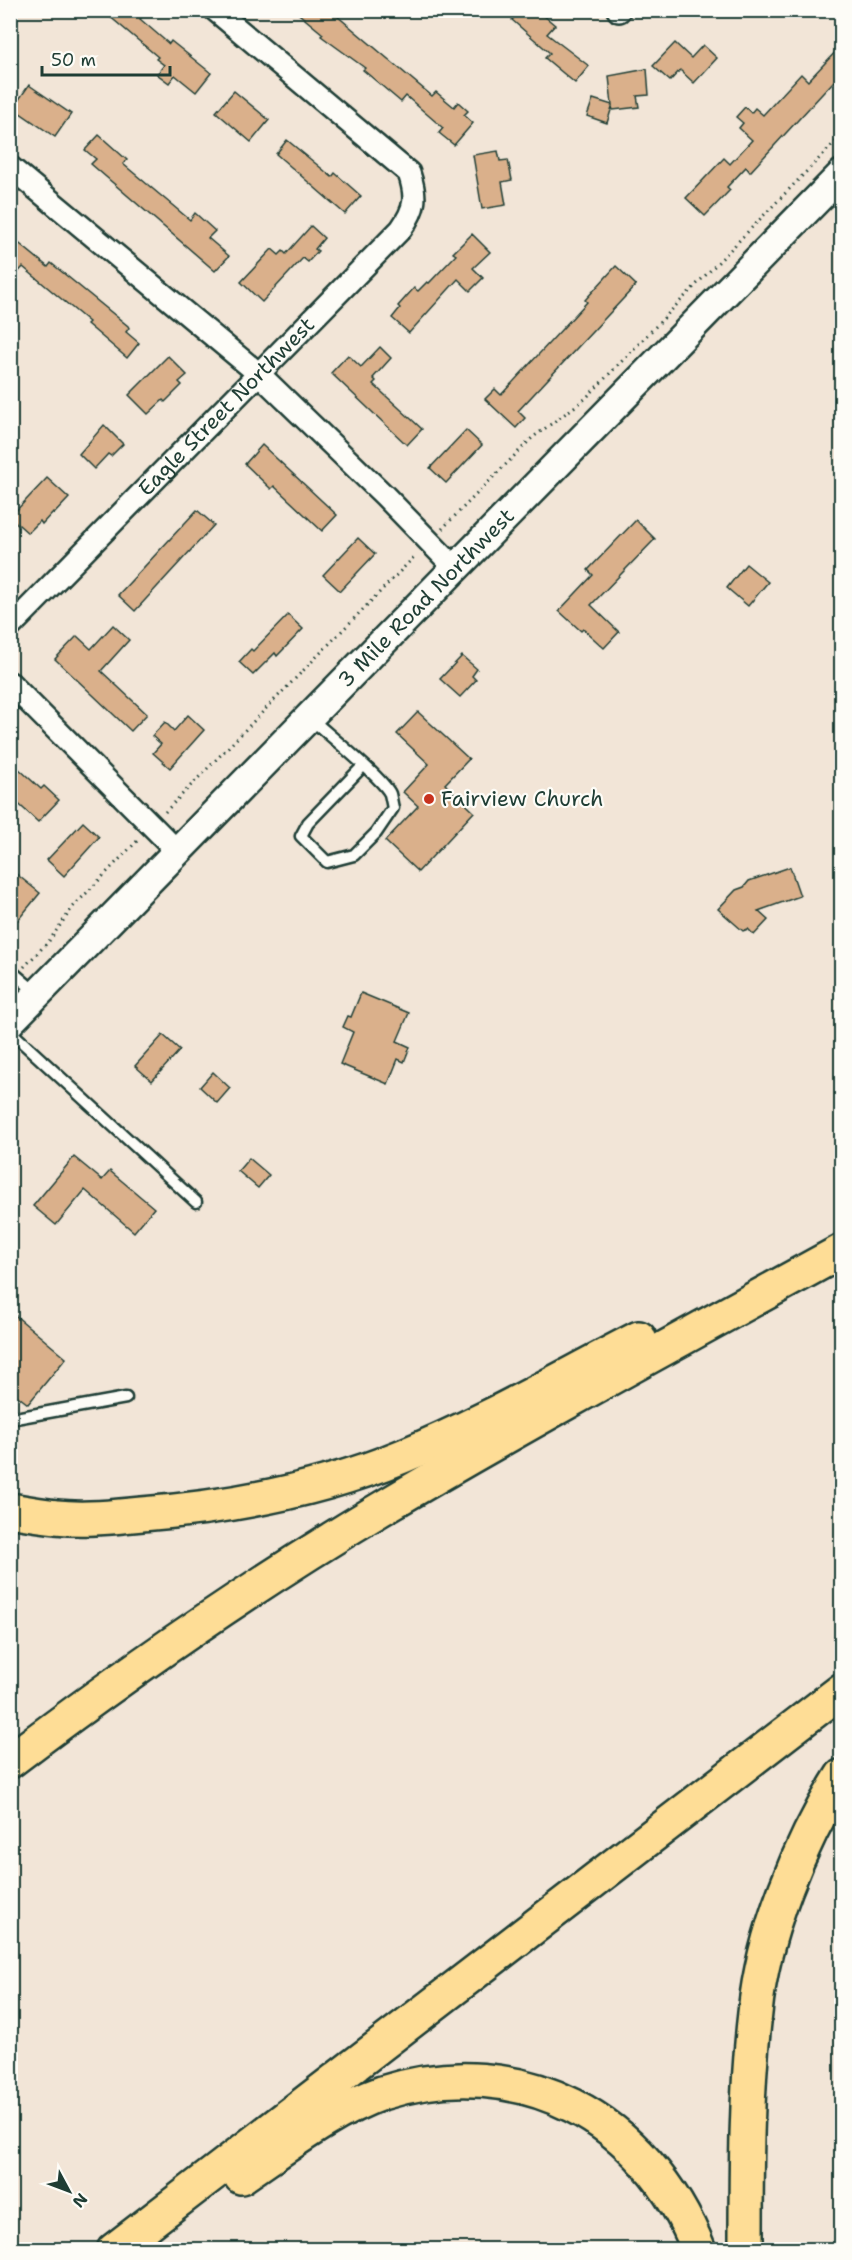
<svg xmlns="http://www.w3.org/2000/svg" width="852" height="2260" viewBox="0 0 852 2260" font-family="'Shantell Sans',sans-serif">
<rect width="100%" height="100%" fill="#f2e5d7"/>
<filter id="ink" filterUnits="userSpaceOnUse"><feTurbulence type="fractalNoise" baseFrequency=".0167" numOctaves="2"/><feDisplacementMap in="SourceGraphic" scale="12" xChannelSelector="R" yChannelSelector="G"/><feConvolveMatrix kernelMatrix="1 2 1 2 8 2 1 2 1" color-interpolation-filters="sRGB"/></filter>
<g filter="url(#ink)">
<g fill="#dab08b" stroke="#1f3d34" stroke-width="1.5">
<polygon points="102,10 147,10 140,19 169,44 171,41 211,73 196,92 175,75 169,83 157,74 164,65 156,59 158,57"/>
<polygon points="294,10 330,10 432,96 436,92 454,107 458,102 468,111 464,115 473,123 454,145 439,133 443,128 406,96 401,102 363,70 365,68 321,36 323,34"/>
<polygon points="520,10 537,10 555,25 547,34 589,66 575,83 545,58 550,53 512,20"/>
<polygon points="675,43 691,58 703,45 717,58 694,83 680,70 670,81 653,66"/>
<polygon points="842,45 842,88 834,81 750,172 746,167 727,187 730,190 705,216 686,198 724,158 730,164 752,140 739,128 743,123 736,117 745,107 751,113 755,108 763,115 801,74 808,81"/>
<polygon points="647,69 649,95 637,96 639,107 613,110 612,107 607,123 587,116 593,99 612,105 609,76"/>
<polygon points="29,85 71,114 55,137 13,108"/>
<polygon points="234,91 269,120 251,142 216,112"/>
<polygon points="99,135 127,160 123,164 190,220 195,213 215,231 208,238 229,256 215,271 91,164 96,159 85,150"/>
<polygon points="287,140 332,177 335,173 361,196 345,214 276,154"/>
<polygon points="498,151 500,161 508,160 512,180 502,182 506,205 482,209 473,155"/>
<polygon points="311,226 324,238 315,249 318,251 308,262 303,258 262,302 241,282 272,249 279,255 283,251 286,254"/>
<polygon points="472,234 490,252 473,268 483,278 470,291 458,279 409,333 392,318 400,308 398,306 414,288 418,291 427,282 429,283 456,255 453,253"/>
<polygon points="10,236 48,267 51,263 128,326 129,328 126,332 139,343 127,358 87,324 89,322 23,267 10,281"/>
<polygon points="616,266 636,285 518,411 525,418 516,428 485,399 495,389 501,395 587,302 585,300"/>
<polygon points="380,347 391,358 373,378 376,381 373,384 422,429 407,445 331,373 348,355 361,367"/>
<polygon points="168,356 187,375 179,382 182,385 165,402 163,400 148,414 129,395"/>
<polygon points="104,425 123,444 111,456 108,454 94,469 79,454"/>
<polygon points="466,430 482,445 446,483 430,468"/>
<polygon points="262,445 337,515 322,531 274,486 271,489 245,464"/>
<polygon points="47,478 69,498 54,514 53,512 42,524 40,521 28,533 10,517"/>
<polygon points="197,510 214,525 135,611 118,595"/>
<polygon points="636,520 655,539 591,605 619,632 604,648 583,629 581,631 559,611 593,575 588,570"/>
<polygon points="358,538 375,554 340,591 323,575"/>
<polygon points="746,564 768,582 748,606 727,588"/>
<polygon points="288,615 303,629 277,656 275,653 253,675 239,662 251,649 253,651"/>
<polygon points="113,625 129,640 101,671 147,714 131,731 55,659 77,636 91,649"/>
<polygon points="462,656 477,669 472,676 476,680 460,697 440,679"/>
<polygon points="418,712 469,759 445,784 474,812 418,872 385,841 418,806 403,792 429,764 397,734"/>
<polygon points="188,715 204,730 170,768 153,753 161,744 152,736 165,722 174,731"/>
<polygon points="18,768 41,789 44,786 59,800 38,822 10,796 10,777"/>
<polygon points="83,822 99,837 64,876 47,860"/>
<polygon points="790,867 800,896 758,911 768,920 754,935 748,929 743,931 718,909 736,890 744,887 749,881"/>
<polygon points="10,869 40,893 18,920 10,914"/>
<polygon points="361,993 409,1013 397,1041 410,1047 404,1062 398,1059 388,1084 340,1064 353,1032 343,1027 348,1016 351,1017"/>
<polygon points="163,1035 180,1050 152,1081 135,1066"/>
<polygon points="213,1072 230,1088 217,1103 200,1087"/>
<polygon points="74,1157 102,1180 110,1171 154,1208 134,1232 85,1190 56,1225 33,1206"/>
<polygon points="249,1158 269,1175 258,1188 238,1171"/>
<polygon points="10,1311 66,1358 28,1404 10,1390"/>
</g>
<g fill="none" stroke-linecap="round" stroke-linejoin="round">
<g stroke="#1f3d34" stroke-width="15">
<g id="service">
<path d="M309,717C325,732 383,778 390,794C391,798 392,804 393,808L376,833L354,855L327,862L301,836L308,823L363,766"/>
<polyline points="10,970 38,994"/>
<polyline points="10,1031 196,1202"/>
<polyline points="10,1419 126,1398"/>
</g>
</g>
<g stroke="#1f3d34" stroke-width="26">
<g id="minor">
<polyline points="618,10 619,11"/>
<polyline points="10,167 259,374 385,496 455,568"/>
<path id="s1" d="M10,627L401,229C416,208 417,197 409,173L215,10"/>
<polyline points="10,683 177,851"/>
</g>
</g>
<g stroke="#1f3d34" stroke-width="33">
<g id="secondary">
<path id="s2" d="M10,1022L842,174"/>
</g>
</g>
<g stroke="#1f3d34" stroke-width="38">
<g id="motorway">
<path d="M10,1510C25,1513 41,1515 56,1517C84,1520 114,1517 142,1514C230,1507 321,1490 403,1456C484,1423 561,1378 639,1338"/>
<path d="M10,1761C129,1671 252,1586 379,1510C531,1420 687,1336 842,1251"/>
<path d="M241,2177C284,2148 333,2110 382,2093C520,2049 647,2118 699,2250"/>
<polyline points="114,2250 842,1690"/>
<path d="M746,2250C746,2171 746,2091 755,2013C763,1933 799,1844 842,1776"/>
</g>
</g>
<g stroke="#1f3d34" stroke-width="3" stroke-dasharray="1.5 4.5" stroke-linecap="butt">
<polyline points="442,529 532,438 585,399 842,135"/>
<polyline points="165,812 416,555"/>
<polyline points="24,967 49,941 73,907 140,838"/>
</g>
<use href="#service" stroke="#fdfcf7" stroke-width="10"/>
<use href="#minor" stroke="#fdfcf7" stroke-width="21"/>
<use href="#secondary" stroke="#fdfcf7" stroke-width="28"/>
<use href="#motorway" stroke="#fedd96" stroke-width="33"/>
</g>
</g>
<circle fill="#c8321e" stroke="#fdfcf7" stroke-width="2" cx="429" cy="799" r="6"/>
<g text-anchor="middle" dominant-baseline="central" stroke-width="4.5" stroke-linejoin="round" paint-order="stroke">
<g font-size="21" fill="#1f3d34" stroke="#fdfcf7">
<text stroke="none"><textPath href="#s1" startOffset="309">Eagle Street Northwest</textPath></text>
<text stroke="none"><textPath href="#s2" startOffset="594">3 Mile Road Northwest</textPath></text>
</g>
<g font-size="21" fill="#1f3d34" stroke="#fdfcf7" text-anchor="start">
<text x="441" y="799">Fairview Church</text>
</g>
</g>
<rect width="852" height="2260" fill="none" stroke="#fdfcf7" stroke-width="36"/>
<rect x="18" y="18" width="816" height="2224" fill="none" stroke="#1f3d34" stroke-width="2" filter="url(#ink)"/>
<g transform="translate(69 2191) rotate(131)" stroke="#fdfcf7" stroke-width="4.5" paint-order="stroke">
<path d="M0-4.5L10 22L0 15L-10 22Z" fill="#1f3d34"/>
<text y="-9" font-size="16" font-weight="bold" text-anchor="middle" fill="#1f3d34">N</text>
</g>
<path d="M42 66v9h128v-9" fill="none" stroke="#1f3d34" stroke-width="3"/>
<text x="51" y="66" font-size="18" fill="#1f3d34" stroke="#fdfcf7" stroke-width="4.5" paint-order="stroke">50 m</text>
</svg>
